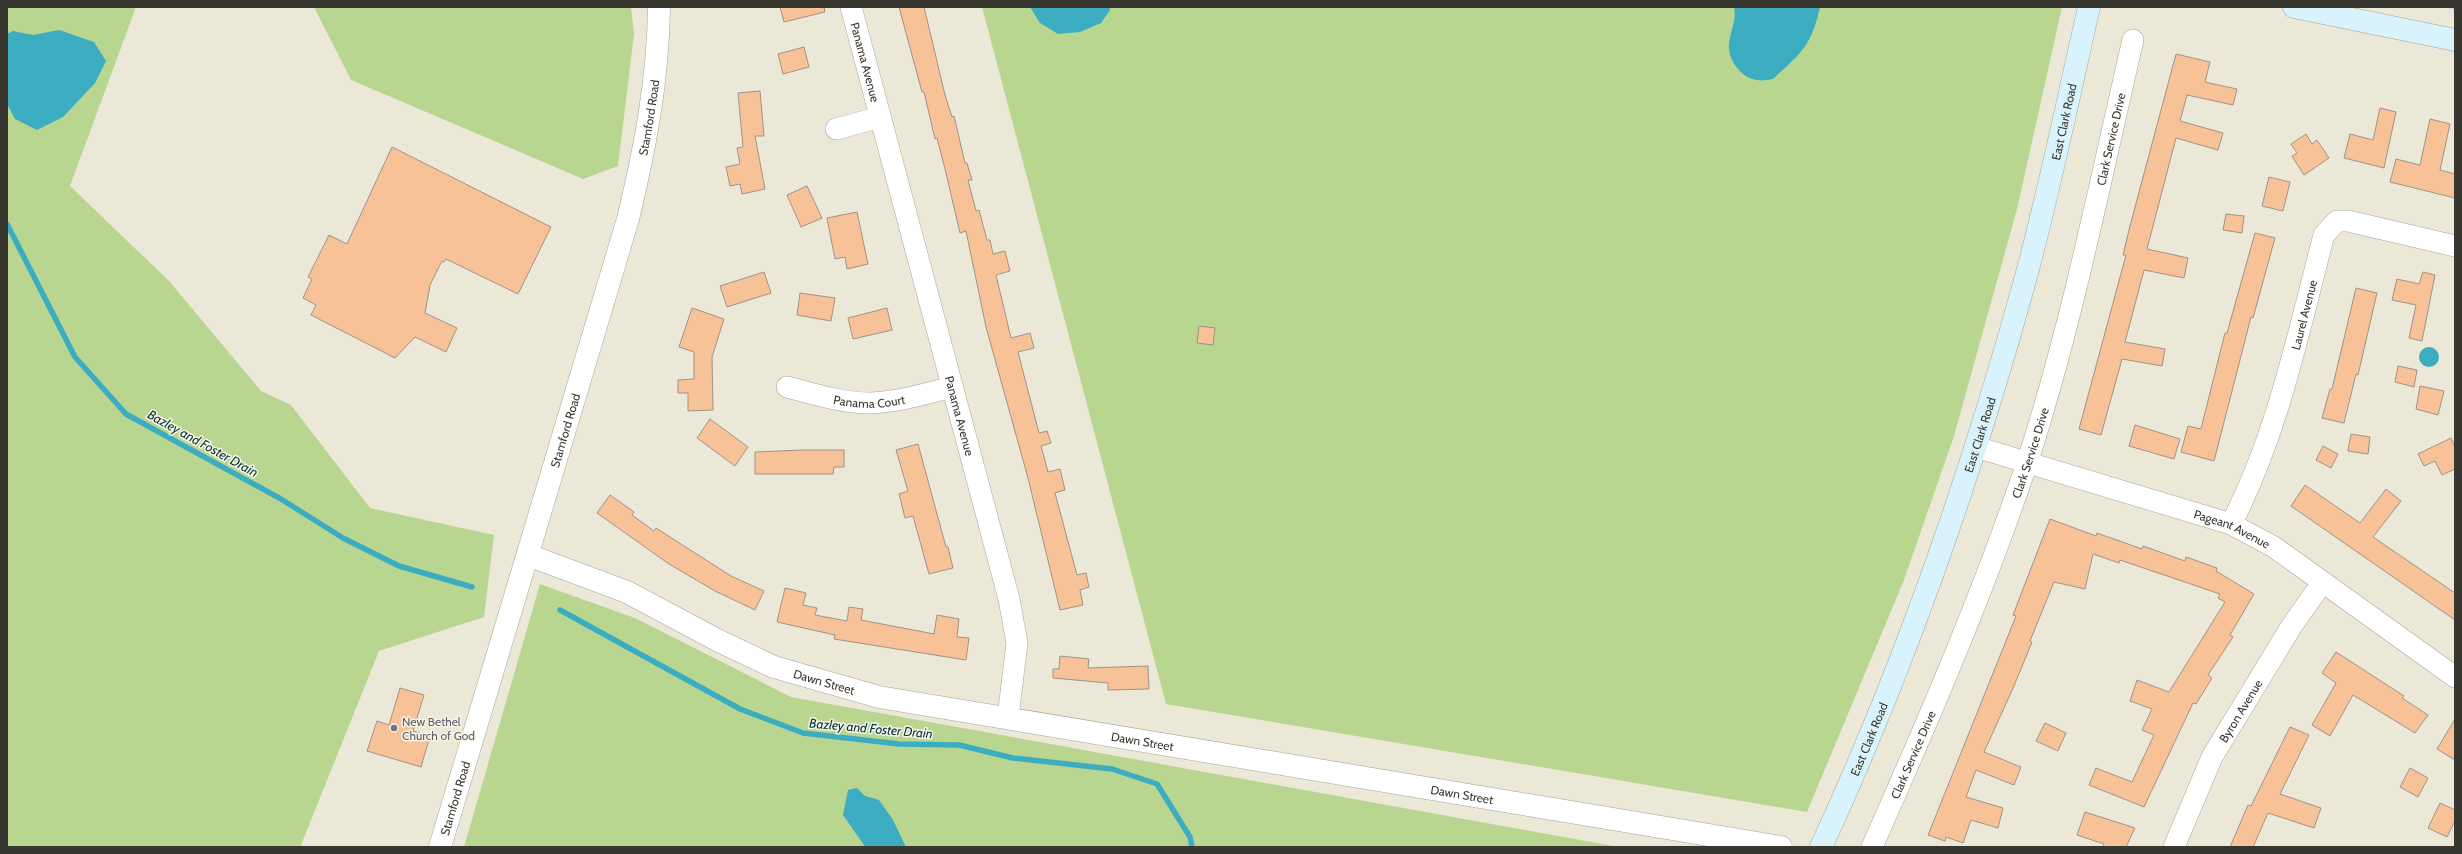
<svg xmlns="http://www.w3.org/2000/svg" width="2462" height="854" viewBox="0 0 2462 854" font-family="Cabin,sans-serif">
<rect width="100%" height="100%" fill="#ebe8d8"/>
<g fill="#b9d691">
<polygon points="7,7 136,7 70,186 169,281 261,391 291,405 370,508 494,535 484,617 379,651 301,845 305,847 7,847"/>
<polygon points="314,7 631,7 634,34 618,166 583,179 351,80"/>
<polygon points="982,7 2062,7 2017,209 1954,436 1904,580 1807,812 1166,704"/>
<polygon points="540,584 635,618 791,697 1619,847 464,847"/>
</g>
<g fill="#3cacc1">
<polygon points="1030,7 1110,7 1110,10 1101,23 1080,32 1058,34 1040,23"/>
<path d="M1734,7H1820C1811,47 1801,53 1773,79C1768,80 1762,81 1757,80C1742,79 1727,59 1729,44C1730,31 1737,20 1734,7Z"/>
<polygon points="59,30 94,42 106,61 95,83 63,117 37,130 15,119 7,104 7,34 13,31 33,35"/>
<circle cx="2429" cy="357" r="10"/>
<polygon points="857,788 865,796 879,800 893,820 906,847 866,847 864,845 843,815 848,790"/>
</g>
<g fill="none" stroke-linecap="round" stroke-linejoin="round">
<g stroke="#3cacc1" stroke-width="5.5">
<polyline points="7,224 75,357 126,414 281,499 343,538 399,566 472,587"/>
<polyline points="560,610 740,709 803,733 899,744 959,745 1013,758 1112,769 1157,784 1190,837 1192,847"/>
</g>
</g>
<g fill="#f7c298" stroke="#a09388">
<polygon points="780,7 824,7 825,12 784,22"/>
<polygon points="899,7 924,7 945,95 952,117 954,116 965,163 967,163 972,180 968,180 976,211 979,210 987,240 990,240 993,254 1005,251 1010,271 996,275 1011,338 1030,333 1034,348 1018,352 1039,433 1047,431 1051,443 1041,446 1048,472 1060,469 1065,490 1055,493 1077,575 1086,573 1089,587 1080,590 1083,605 1060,610 1028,478 986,327 966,231 960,233 945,169 937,138 935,139 924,92 922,92"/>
<polygon points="804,47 809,67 783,74 778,54"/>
<polygon points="2176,54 2210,62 2205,82 2237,89 2233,105 2187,95 2180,121 2223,133 2218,150 2176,138 2147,249 2188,258 2184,278 2144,270 2125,342 2165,349 2162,366 2122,359 2101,435 2079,429 2126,255 2123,255 2130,226"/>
<polygon points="760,91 764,136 755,136 765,189 742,194 740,184 730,186 726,167 740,164 737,148 743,147 738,93"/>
<polygon points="2380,108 2396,112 2384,168 2344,158 2350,134 2373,140"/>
<polygon points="2430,119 2450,124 2440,170 2455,174 2455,198 2390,182 2396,159 2420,165"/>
<polygon points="2306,134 2312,144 2317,140 2329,158 2304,175 2292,156 2297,153 2291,144"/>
<polygon points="392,147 551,227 518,294 446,259 444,262 442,261 430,285 425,313 457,328 446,352 415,337 395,358 311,315 316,305 303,298 312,279 308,277 329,235 347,244"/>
<polygon points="2269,177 2290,182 2283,211 2262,206"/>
<polygon points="807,186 822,218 801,227 787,195"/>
<polygon points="857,212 868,264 847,269 845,257 835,259 827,218"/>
<polygon points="2226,214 2244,216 2242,233 2223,230"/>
<polygon points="2255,233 2275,238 2253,318 2251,317 2214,461 2181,452 2188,426 2201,429 2225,333 2227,333"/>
<polygon points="764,272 771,293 727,307 720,286"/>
<polygon points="2423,272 2435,275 2422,341 2409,338 2416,305 2392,300 2397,279 2419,284"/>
<polygon points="2356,288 2377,293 2358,375 2356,374 2344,423 2322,418 2330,389 2332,389"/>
<polygon points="800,293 835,298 831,321 797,315"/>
<polygon points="692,308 724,319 712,357 713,410 688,411 688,393 678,393 678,380 694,379 694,352 679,347"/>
<polygon points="887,308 892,330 853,339 848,318"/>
<polygon points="1199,326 1215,328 1213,345 1197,343"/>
<polygon points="2398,366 2417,370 2414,387 2395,382"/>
<polygon points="2420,386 2444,391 2438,415 2416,409"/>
<polygon points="710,419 748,447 735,466 697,438"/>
<polygon points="2135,425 2180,439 2174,459 2129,446"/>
<polygon points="2351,434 2370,437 2368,454 2348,451"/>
<polygon points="2451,438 2455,447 2455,469 2442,475 2435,461 2424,466 2418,454"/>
<polygon points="918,444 946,547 948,547 953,568 929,574 913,516 905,518 899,494 908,491 896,450"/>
<polygon points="2323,446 2338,454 2331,468 2316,460"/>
<polygon points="803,450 844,450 844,467 834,467 833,474 755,474 755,452"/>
<polygon points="2305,485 2360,523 2386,489 2401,501 2373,537 2455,593 2455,620 2291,506"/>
<polygon points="610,495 634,512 632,515 654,531 656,528 731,576 764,591 755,610 715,591 669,564 597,513"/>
<polygon points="2050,519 2096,536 2097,533 2142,549 2143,546 2185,561 2186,557 2217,568 2216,571 2254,594 2230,635 2233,637 2208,675 2212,678 2196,704 2193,703 2144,807 2089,785 2096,768 2132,782 2154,735 2142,730 2152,709 2130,701 2137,680 2169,692 2225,602 2218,598 2220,594 2120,560 2119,563 2093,554 2085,589 2054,582 2030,641 2032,642 2014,686 1984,752 2021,767 2014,785 1976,770 1966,797 2003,808 1998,828 1971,820 1963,843 1946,837 1945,841 1928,835 2016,616 2013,615"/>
<polygon points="785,588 806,593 803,605 817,608 815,615 847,621 849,607 863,609 861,620 934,634 937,615 959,619 957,637 969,638 966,660 834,639 835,635 777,622"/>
<polygon points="2336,652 2404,696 2402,698 2428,715 2415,733 2353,695 2330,736 2312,725 2336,683 2322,673"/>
<polygon points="1060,656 1089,659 1088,668 1148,666 1149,689 1108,690 1108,683 1053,678 1053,669 1059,669"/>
<polygon points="400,688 424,695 413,731 430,736 421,767 367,751 377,721 389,725"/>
<polygon points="2455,719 2455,760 2437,749"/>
<polygon points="2045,723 2066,733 2058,751 2036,741"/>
<polygon points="2290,727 2309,735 2280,794 2321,808 2314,828 2268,813 2253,847 2230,847 2248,805 2251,806"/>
<polygon points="2410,768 2428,778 2418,797 2400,787"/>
<polygon points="2440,803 2455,810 2455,821 2447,837 2428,828"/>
<polygon points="2085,812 2135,828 2126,847 2103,847 2104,844 2077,835"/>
</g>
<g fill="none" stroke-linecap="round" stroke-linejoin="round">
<g stroke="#a7a495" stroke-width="22">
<g id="minor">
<path id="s1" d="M851,7L1009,599L1017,643L1008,717"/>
<polyline points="836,129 880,117"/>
<path id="s2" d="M787,387C814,394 843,403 871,403C898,402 925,394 952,387"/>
<path id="s3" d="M1976,447L2231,524L2274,547L2455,677"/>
<path id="s4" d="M2231,524C2278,434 2298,333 2324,235L2337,221H2348L2455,246"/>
<path id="s5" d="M1872,847C1928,721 1983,594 2027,463C2072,325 2100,181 2133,40"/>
<path id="s6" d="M2174,847L2212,757L2291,627L2322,583"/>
</g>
</g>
<g stroke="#a7a495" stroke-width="23">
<g id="tertiary">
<path id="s7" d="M528,555L627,592L719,641L774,667L879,697L1781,847"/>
<path id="s8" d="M440,847L628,219C645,148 658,81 659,7"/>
</g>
</g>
<g stroke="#a7a495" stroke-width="23">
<g id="secondary">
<polyline points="2294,7 2455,40"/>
<path id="s9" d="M1821,847C1905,666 1971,476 2024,284C2049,193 2068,99 2089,7"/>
</g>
</g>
<polyline stroke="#aaa89b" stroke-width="2.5" stroke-dasharray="2 2" stroke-linecap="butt" points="2449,7 2455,8"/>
<use href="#minor" stroke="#fff" stroke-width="21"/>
<use href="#tertiary" stroke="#fff" stroke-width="22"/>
<use href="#secondary" stroke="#d9f3fc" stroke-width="22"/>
</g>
<circle fill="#6b7280" stroke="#f8f5e5" stroke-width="1.5" cx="394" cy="728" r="4"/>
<g text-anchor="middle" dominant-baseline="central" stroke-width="3" stroke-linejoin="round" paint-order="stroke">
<g font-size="12" fill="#383730" stroke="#f8f5e5">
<text stroke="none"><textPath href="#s1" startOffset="57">Panama Avenue</textPath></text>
<text stroke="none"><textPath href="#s8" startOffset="759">Stamford Road</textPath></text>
<text stroke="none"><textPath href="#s9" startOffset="766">East Clark Road</textPath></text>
<text stroke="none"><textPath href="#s5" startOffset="749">Clark Service Drive</textPath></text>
<text stroke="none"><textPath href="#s4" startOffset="222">Laurel Avenue</textPath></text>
<text stroke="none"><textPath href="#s2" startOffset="84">Panama Court</textPath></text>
<text stroke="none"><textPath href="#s1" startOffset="423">Panama Avenue</textPath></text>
<text stroke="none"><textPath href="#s8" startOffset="435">Stamford Road</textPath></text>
<text stroke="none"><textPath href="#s9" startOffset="442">East Clark Road</textPath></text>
<text stroke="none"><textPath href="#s5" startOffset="425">Clark Service Drive</textPath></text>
<text stroke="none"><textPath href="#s3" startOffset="269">Pageant Avenue</textPath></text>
<text stroke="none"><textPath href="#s7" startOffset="323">Dawn Street</textPath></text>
<text stroke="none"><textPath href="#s6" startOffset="152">Byron Avenue</textPath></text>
<text stroke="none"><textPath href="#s9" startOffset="118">East Clark Road</textPath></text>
<text stroke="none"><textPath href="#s7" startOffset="647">Dawn Street</textPath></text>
<text stroke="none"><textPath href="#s5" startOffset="101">Clark Service Drive</textPath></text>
<text stroke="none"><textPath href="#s7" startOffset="971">Dawn Street</textPath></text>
<text stroke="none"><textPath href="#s8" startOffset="51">Stamford Road</textPath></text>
</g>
<g font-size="12" fill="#5b616d" stroke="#f8f5e5" text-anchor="start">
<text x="402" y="721">New Bethel<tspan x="402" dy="14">Church of God</tspan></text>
</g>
<g font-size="13" font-style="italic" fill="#00343c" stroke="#f8f5e5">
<text transform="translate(203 443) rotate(29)">Bazley and Foster Drain</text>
<text transform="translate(871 728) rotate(5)">Bazley and Foster Drain</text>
</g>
</g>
<rect width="2462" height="854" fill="none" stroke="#383730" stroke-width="16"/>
</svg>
